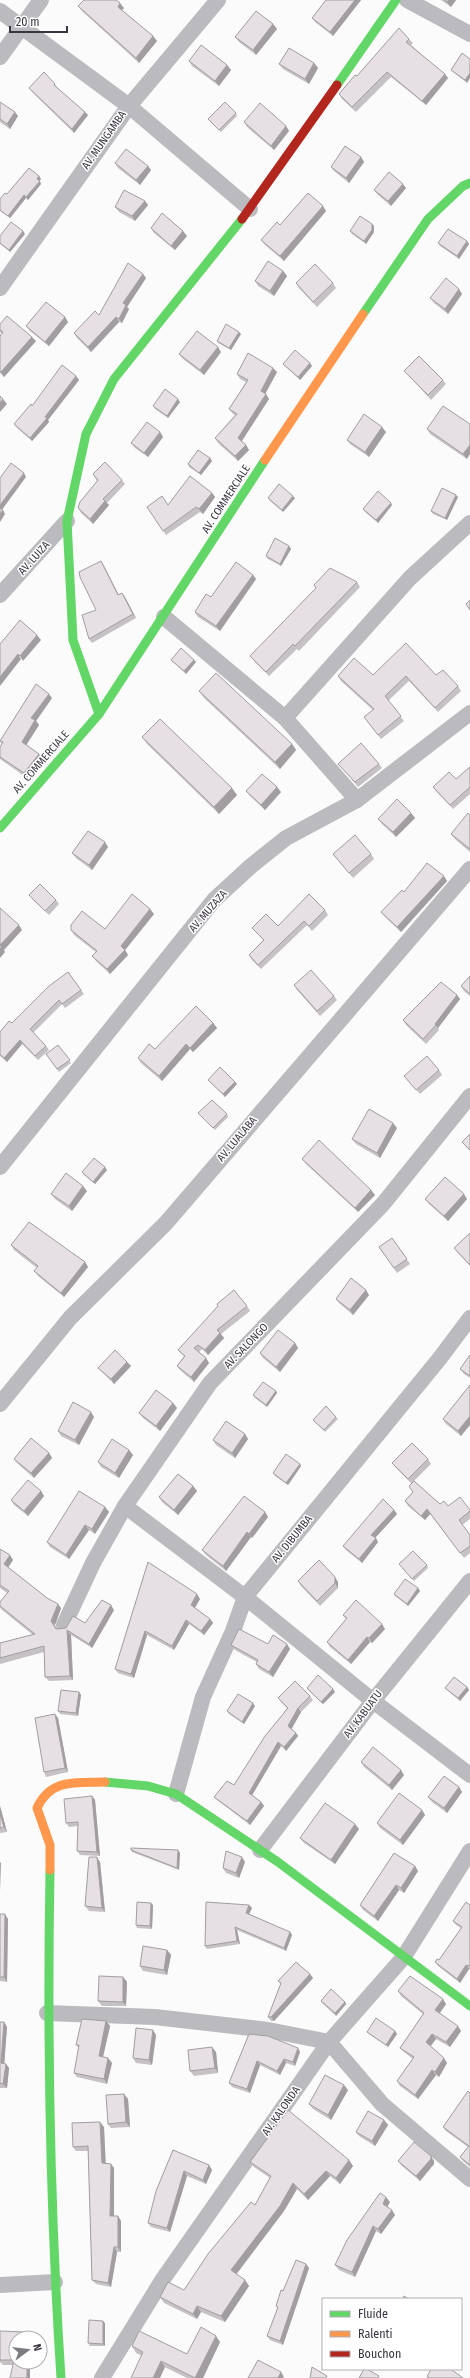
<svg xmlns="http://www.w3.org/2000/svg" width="470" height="2378" viewBox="0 0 470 2378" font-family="'Fira Sans Condensed',sans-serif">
<rect width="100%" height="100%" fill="#fbfbfb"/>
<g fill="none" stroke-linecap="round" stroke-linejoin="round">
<g stroke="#bababf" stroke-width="16">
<polyline points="407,0 470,34"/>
<polyline points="0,11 129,106 250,209"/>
<polyline points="0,57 41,0"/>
<polyline points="0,288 129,106 218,0"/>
<polyline points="0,595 67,521"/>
<polyline points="164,617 285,718 357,800"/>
<polyline points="285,718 410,578 470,523"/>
<polyline points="0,1167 214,900 251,866 286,838 357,800 470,713"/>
<polyline points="0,1404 70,1318 166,1223 470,869"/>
<polyline points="125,1506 245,1597 373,1701 470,1775"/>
<polyline points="64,1625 93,1563 125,1506 210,1383 383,1204 470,1096"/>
<polyline points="176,1794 203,1697 233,1631 245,1597 440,1358 470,1318"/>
<polyline points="260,1850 373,1701 470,1581"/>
<polyline points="47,2013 155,2017 268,2030 329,2042 382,2104 470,2179"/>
<polyline points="0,2285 55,2282"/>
<polyline points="102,2378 163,2279 329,2042 403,1958 470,1851"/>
</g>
<g stroke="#63d668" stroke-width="9">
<polyline points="337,85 396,0"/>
<polyline points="363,314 428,219 463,186 470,183"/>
<polyline points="99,714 73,640 67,521 86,434 114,379 242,219"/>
<polyline points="0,828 99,714 265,460"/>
<polyline points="105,1782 148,1786 176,1794 278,1862 470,2006"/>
<path d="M50,1870C47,2039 50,2209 61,2378"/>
</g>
<g stroke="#ff974d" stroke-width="9">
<polyline points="265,460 363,314"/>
<path d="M50,1870V1845L37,1808C51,1778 76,1783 105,1782"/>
</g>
<polyline stroke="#b3261e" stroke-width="9" points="242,219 337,85"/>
</g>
<g fill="#c6c1c4">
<polygon points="326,0 361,0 333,36 315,22 312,18"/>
<polygon points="441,0 456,0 451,7"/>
<polygon points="78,6 124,8 122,10 153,36 157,41 139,63 82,11"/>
<polygon points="273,24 277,29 256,55 239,42 235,37"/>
<polygon points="409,39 413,43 411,45 448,78 426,105 391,77 356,112 342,99 339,94 357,76"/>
<polygon points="462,53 467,83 453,72 451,70"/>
<polygon points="189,61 227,65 231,70 219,86 192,66"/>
<polygon points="314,63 318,68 309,84 283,69 279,64"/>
<polygon points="55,84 57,88 88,115 74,133 32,92 29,88"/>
<polygon points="0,102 18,116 10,129 0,122"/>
<polygon points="236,113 237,116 221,132 208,119"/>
<polygon points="244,122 286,126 289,131 274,150 247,127"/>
<polygon points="361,157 364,162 349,183 334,171 331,167"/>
<polygon points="115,163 148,166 151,170 140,185 118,168"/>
<polygon points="39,176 41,179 39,181 41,184 28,200 26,198 10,218 0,211 0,199 7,194"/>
<polygon points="406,188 391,206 378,195 374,190"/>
<polygon points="145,201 148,205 135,221 119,212 115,207"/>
<polygon points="326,211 284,261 265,245 261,240 280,225"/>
<polygon points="372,224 374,226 374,232 366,244 352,234 350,231"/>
<polygon points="151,228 187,236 175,250 154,233"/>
<polygon points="25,234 10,252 0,244 0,236"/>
<polygon points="438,243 469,244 459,259 440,246"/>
<polygon points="283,271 287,276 274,296 258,286 255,281"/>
<polygon points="143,274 146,278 127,307 129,309 122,323 119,322 91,352 77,338 74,333 99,315"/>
<polygon points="296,283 333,283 336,288 317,307 299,288"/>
<polygon points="462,294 448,314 434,303 430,298"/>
<polygon points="65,317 68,322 49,346 30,331 26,326"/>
<polygon points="0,324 36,341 4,377 0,373 0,336 2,334 0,332"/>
<polygon points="241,334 231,350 218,343 217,341"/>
<polygon points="221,352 204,375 183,359 179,354"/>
<polygon points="310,363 312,366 300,380 285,366 283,364"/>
<polygon points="404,371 443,380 446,384 431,400 408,375"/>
<polygon points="277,372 265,394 269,399 242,441 246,445 249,450 238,461 218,443 215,438 235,415 233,414 229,409 246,382 240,379 237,374"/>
<polygon points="76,376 79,380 48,420 49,422 32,441 16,427 14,424 32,406"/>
<polygon points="180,402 168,418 155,409 153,406"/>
<polygon points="470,424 467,459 430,434 427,429"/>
<polygon points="160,432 163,437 148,457 135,448 131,443"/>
<polygon points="386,432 369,457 350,444 347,440"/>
<polygon points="210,458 212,461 201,475 189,467 188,464"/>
<polygon points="93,474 122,480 125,484 107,503 109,505 93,524 81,513 78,508 97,481"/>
<polygon points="212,493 215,497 203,514 200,512 166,535 147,507 168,505"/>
<polygon points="458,497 447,520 433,514 431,511"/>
<polygon points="268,498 295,498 283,512 270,501"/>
<polygon points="392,505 378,523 364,511 363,509"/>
<polygon points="289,546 291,549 281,566 268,559 266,556"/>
<polygon points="101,561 104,566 119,595 122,593 136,618 92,643 89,639 96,610"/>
<polygon points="253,575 256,579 220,631 198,617 195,612 211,597"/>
<polygon points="357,582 360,587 299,651 297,649 269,676 254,661 250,656 316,588 314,585"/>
<polygon points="171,660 194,660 196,662 186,674 173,662"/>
<polygon points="373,675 436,675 458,686 461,691 438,712 409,681 388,701 404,721 381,739 364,717 373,710 341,681 338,676"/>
<polygon points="199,691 292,744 296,750 280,769 204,698"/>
<polygon points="52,698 36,721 39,725 26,745 39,754 42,758 27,778 0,759 0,747 2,744 0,741"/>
<polygon points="142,737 237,795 219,814 147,744"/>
<polygon points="338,764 379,764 382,768 358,787 342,768"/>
<polygon points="470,767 470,794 453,809 436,791 433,787 456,779"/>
<polygon points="246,791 281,792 265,810 250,796"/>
<polygon points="411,813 415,818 396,837 382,824 378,819"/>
<polygon points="470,815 470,852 455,839 451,834"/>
<polygon points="108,847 92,870 76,858 72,853"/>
<polygon points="333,854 371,854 374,859 353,878"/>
<polygon points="447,881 401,932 385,917 381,912 404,892"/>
<polygon points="29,895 56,900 59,904 49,915 33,900"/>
<polygon points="325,910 328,915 312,931 307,925 261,969 252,960 249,955 263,940 256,932 252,928 278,926"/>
<polygon points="154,914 125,950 128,955 110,974 96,961 92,956 96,952 74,935 71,930 105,929"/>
<polygon points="68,972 84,994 65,1008 62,1004 33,1033 46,1046 49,1050 38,1060 22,1044 7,1062 0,1056 0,1032 12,1023"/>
<polygon points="470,976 470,996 464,991 461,986"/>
<polygon points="294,985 334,996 337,1000 320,1016 297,990"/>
<polygon points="457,995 460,999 438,1028 439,1030 426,1044 406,1025 403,1020"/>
<polygon points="213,1023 217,1028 193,1052 190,1049 162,1081 141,1063 138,1058 155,1049"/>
<polygon points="58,1045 71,1063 59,1072 46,1054"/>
<polygon points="439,1070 442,1075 420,1094 404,1076"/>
<polygon points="208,1080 235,1082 237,1084 225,1097"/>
<polygon points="198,1113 227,1114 228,1117 215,1130"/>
<polygon points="397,1128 380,1158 356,1144 352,1139"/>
<polygon points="470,1134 470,1151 466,1147 462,1142"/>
<polygon points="302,1159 375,1195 358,1212 306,1164"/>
<polygon points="107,1170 95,1184 84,1175 82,1172"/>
<polygon points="87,1191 72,1211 55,1199 51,1194"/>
<polygon points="425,1199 467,1199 448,1221 429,1204"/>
<polygon points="470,1233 470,1266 458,1253 454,1248"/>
<polygon points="392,1238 410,1264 397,1273 379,1247"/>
<polygon points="11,1245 85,1262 88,1267 64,1297 38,1276 34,1271 37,1268 14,1250"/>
<polygon points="369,1295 353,1315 339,1303 336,1299"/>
<polygon points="247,1306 250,1311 221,1334 224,1338 208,1355 202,1349 199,1352 206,1358 209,1363 194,1382 180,1370 177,1366 184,1356 178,1350"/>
<polygon points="295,1343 298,1348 280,1372 263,1358 260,1353"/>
<polygon points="470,1355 470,1378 464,1374 460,1369"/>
<polygon points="127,1362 131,1366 114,1384 98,1368"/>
<polygon points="470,1385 461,1436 446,1424 443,1419"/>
<polygon points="276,1391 277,1393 267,1407 255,1398 253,1395"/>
<polygon points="173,1403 177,1408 160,1431 143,1418 139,1413"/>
<polygon points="94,1417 79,1445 61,1436 58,1431"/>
<polygon points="336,1417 338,1419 325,1432 313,1420"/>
<polygon points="245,1434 248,1439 235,1458 216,1445 213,1440"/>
<polygon points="129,1450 133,1455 119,1478 101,1467 98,1462"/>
<polygon points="49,1453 52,1458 34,1478 17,1463 14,1459"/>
<polygon points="428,1459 431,1464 414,1481 440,1504 470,1510 470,1519 462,1525 470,1535 470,1553 464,1558 430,1514 425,1520 408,1506 405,1501 413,1492 411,1483 396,1468 392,1463"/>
<polygon points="300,1464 301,1466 288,1485 275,1476 273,1473"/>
<polygon points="193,1486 197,1491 178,1515 162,1502 159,1497"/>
<polygon points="41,1491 44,1496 28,1516 14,1505 11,1500"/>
<polygon points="105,1507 109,1512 95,1534 89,1530 69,1559 50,1547 47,1542"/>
<polygon points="394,1510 397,1514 375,1538 378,1542 362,1563 346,1550 343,1546"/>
<polygon points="265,1512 268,1517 252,1538 251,1537 226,1571 206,1555 202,1550"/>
<polygon points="0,1549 13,1560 8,1567 47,1598 61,1608 55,1625 57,1629 66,1628 85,1623 114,1610 92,1648 71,1635 73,1680 49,1681 45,1677 44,1652 0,1664 0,1643 33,1635 1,1609 0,1607 0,1602 7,1593 0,1588"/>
<polygon points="148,1562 200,1599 195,1608 210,1619 213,1623 204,1635 189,1624 174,1650 147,1635 134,1678 118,1673 115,1669"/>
<polygon points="399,1564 427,1565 428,1568 414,1581"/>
<polygon points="298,1581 338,1582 338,1588 320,1606 301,1586"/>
<polygon points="418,1588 420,1591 408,1606 395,1596 394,1594"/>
<polygon points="343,1615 385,1629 372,1643 370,1642 351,1664 330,1647 327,1642 346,1619"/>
<polygon points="268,1644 290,1649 273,1677 259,1669 256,1664 257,1662 235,1650 231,1645"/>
<polygon points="467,1687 469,1690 460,1701 447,1690 445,1688"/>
<polygon points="307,1688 333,1689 335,1692 323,1704 308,1690"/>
<polygon points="79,1692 81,1695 78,1716 60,1714 58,1711"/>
<polygon points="310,1696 313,1700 301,1712 291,1729 296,1733 298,1736 286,1751 281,1746 252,1795 261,1802 264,1806 250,1825 217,1800 214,1797 234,1785 287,1708 281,1702 278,1698"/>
<polygon points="255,1706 244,1724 229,1714 227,1711"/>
<polygon points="58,1718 68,1772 46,1777 44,1772"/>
<polygon points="361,1762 404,1775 392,1790 364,1767"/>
<polygon points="459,1787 462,1792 447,1813 432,1802 428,1797"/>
<polygon points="92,1796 95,1800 100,1856 80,1855 77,1851 78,1826 69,1827 66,1823"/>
<polygon points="0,1806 7,1832 0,1833"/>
<polygon points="422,1810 425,1815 403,1845 380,1828 377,1823"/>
<polygon points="359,1829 335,1864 304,1843 300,1838"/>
<polygon points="131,1850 180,1853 179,1870 132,1852"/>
<polygon points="100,1862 105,1912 89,1911 85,1906"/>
<polygon points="245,1862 239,1878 226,1873 223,1868"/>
<polygon points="415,1866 418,1871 404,1893 399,1890 378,1921 363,1910 360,1905"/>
<polygon points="153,1905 152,1929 137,1928 136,1925"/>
<polygon points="249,1905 252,1908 249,1914 290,1932 292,1935 286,1951 237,1930 240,1944 207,1949 205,1946"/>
<polygon points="470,1905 470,1970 469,1969 460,1983 438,1966 435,1962 439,1960 461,1928 456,1925 453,1921"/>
<polygon points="0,1914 8,1919 7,1982 0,1981"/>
<polygon points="167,1950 171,1955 167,1975 143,1971 140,1966"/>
<polygon points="123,1977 127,1982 126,2006 102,2006 98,2001"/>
<polygon points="313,1978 274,2021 271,2021 268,2017 281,1984 278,1981"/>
<polygon points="398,1991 446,2004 440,2013 461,2031 450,2047 436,2039 430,2046 447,2063 439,2077 436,2075 418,2099 400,2086 397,2081 413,2059 404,2052 400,2048 423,2014 401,1996"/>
<polygon points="321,2001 345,2002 346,2004 336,2016 322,2003"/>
<polygon points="106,2021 110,2026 103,2057 108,2058 112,2063 107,2084 77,2077 74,2073 79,2048 76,2045"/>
<polygon points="0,2022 4,2022 7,2027 4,2063 6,2064 9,2068 7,2088 0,2088"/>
<polygon points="395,2031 397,2034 388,2047 369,2034 367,2032"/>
<polygon points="249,2034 300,2052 295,2066 286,2063 280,2075 260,2065 250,2093 232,2087 229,2083"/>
<polygon points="156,2035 152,2065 136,2063 133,2058"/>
<polygon points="216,2052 218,2073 194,2076 190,2071"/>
<polygon points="348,2090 331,2120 313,2109 309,2104"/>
<polygon points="470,2093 470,2167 463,2161 460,2157 468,2147 446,2131 443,2127"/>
<polygon points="124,2094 128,2099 130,2127 111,2128 108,2124"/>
<polygon points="384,2120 388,2125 375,2146 359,2136 356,2132"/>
<polygon points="104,2127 105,2163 114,2168 114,2216 118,2216 121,2221 121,2252 117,2252 111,2287 96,2284 92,2280 88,2151 76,2151 73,2147"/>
<polygon points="173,2150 209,2165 212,2170 206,2184 187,2176 170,2232 151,2227 148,2223"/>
<polygon points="398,2161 434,2161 434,2164 420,2181 402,2166"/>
<polygon points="250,2162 353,2166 340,2184 330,2176 308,2200 297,2189 284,2211 236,2274 245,2280 249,2286 225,2322 201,2312 197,2319 164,2303 160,2297 184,2290 255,2205 270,2178 254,2167"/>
<polygon points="390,2202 387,2207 395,2215 381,2234 376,2231 355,2277 339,2270 335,2265"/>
<polygon points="306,2264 309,2268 283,2345 270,2340 267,2336 278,2308 276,2306 283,2291"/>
<polygon points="105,2323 105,2346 90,2346 88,2343"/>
<polygon points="0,2331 29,2336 13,2365 3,2365 0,2362"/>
<polygon points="220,2342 203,2378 187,2378 136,2353 132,2346 187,2354"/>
</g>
<g fill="#a19da0">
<polygon points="355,0 361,0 333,36 330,32"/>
<polygon points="449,0 456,0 451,7 447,2"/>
<polygon points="120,3 124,8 121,11 118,7"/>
<polygon points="273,24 277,29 256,55 253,50"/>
<polygon points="153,36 157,41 139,63 136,58"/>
<polygon points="314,63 318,68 309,84 305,79"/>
<polygon points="227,65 231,70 219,86 215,81"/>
<polygon points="470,73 470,78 467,83 465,80"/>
<polygon points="445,74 448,78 426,105 422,101"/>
<polygon points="15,112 18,116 10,129 7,124"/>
<polygon points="85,112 88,115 74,133 72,129"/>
<polygon points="286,126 289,131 274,150 271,146"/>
<polygon points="361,157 364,162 349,183 346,178"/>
<polygon points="148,166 151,170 140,185 136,180"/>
<polygon points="39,176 41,179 38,182 37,179"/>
<polygon points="40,181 41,184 28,200 26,197"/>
<polygon points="403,184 406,188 391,206 388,201"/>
<polygon points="24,195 26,198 10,218 8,216"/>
<polygon points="145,201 148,205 135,221 132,216"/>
<polygon points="323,206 326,211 284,261 280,256"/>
<polygon points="372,224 374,226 374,232 366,244 364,241"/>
<polygon points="23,231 25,234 10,252 9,250"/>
<polygon points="183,231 187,236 175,250 171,246"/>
<polygon points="467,241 469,244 459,259 457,256"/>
<polygon points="283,271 287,276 274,296 270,291"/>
<polygon points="143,274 146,278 127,307 129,309 122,323 119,319 123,303"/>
<polygon points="459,289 462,294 448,314 445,309"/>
<polygon points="65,317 68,322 49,346 45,342"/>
<polygon points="116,317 119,322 91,352 88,347"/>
<polygon points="239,332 241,334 231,350 229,348"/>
<polygon points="32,337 36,341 4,377 1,372"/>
<polygon points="218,347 221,352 204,375 200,370"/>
<polygon points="310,363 312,366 300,380 298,377"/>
<polygon points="273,368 277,372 264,396 261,391"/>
<polygon points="76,376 79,380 48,420 49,422 32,441 30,438 45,417"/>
<polygon points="266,394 269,399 241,442 238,438"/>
<polygon points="3,399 7,404 0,412 0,403"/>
<polygon points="178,399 180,402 168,418 167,416"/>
<polygon points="382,427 386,432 369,457 365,452"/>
<polygon points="160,432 163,437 148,457 144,453"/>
<polygon points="246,445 249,450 238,461 235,456"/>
<polygon points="470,445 470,454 467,459 463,454"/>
<polygon points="210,458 212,461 201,475 199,473"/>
<polygon points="24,473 26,477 1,511 0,509 0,505"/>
<polygon points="212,493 215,497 203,514 199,509"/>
<polygon points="456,495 458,497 447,520 445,518"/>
<polygon points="293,496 295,498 283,512 282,510"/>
<polygon points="105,501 109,505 93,524 90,519"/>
<polygon points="391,503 392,505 378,523 376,520"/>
<polygon points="3,510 5,514 0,522 0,514"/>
<polygon points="289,546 291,549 281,566 280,564"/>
<polygon points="101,561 104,566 121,600 118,595"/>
<polygon points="253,575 256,579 220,631 216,626"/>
<polygon points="122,593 125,597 136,618 133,614"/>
<polygon points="37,635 41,640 23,661 20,656"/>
<polygon points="18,654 21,659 0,686 0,677"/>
<polygon points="194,660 196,662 186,674 184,671"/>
<polygon points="49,694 52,698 36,721 39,725 25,747 22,742 31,718"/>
<polygon points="292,744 296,750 280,769 275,762"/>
<polygon points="39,754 42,758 27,778 24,773"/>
<polygon points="277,787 281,792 265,810 261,805"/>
<polygon points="232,788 237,795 219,814 214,807"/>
<polygon points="411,813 415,818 396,837 393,832"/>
<polygon points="105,842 108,847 92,870 89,865"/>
<polygon points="444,876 447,881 401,932 397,927"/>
<polygon points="150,909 154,914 125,950 128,955 110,974 107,969 121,946"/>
<polygon points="19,925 22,930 4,950 5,952 0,958 0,945"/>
<polygon points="457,995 460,999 438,1028 435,1024"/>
<polygon points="213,1023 217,1028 193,1052 190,1048"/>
<polygon points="20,1040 22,1044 7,1062 4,1058"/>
<polygon points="186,1044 190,1049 162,1081 159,1076"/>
<polygon points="235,1082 237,1084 225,1097 223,1094"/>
<polygon points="393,1123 397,1128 380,1158 377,1153"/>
<polygon points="105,1167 107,1170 95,1184 93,1182"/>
<polygon points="83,1186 87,1191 72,1211 69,1206"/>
<polygon points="371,1190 375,1195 358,1212 355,1208"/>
<polygon points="464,1194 467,1199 448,1221 444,1216"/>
<polygon points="85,1262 88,1267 64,1297 61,1293"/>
<polygon points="366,1290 369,1295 353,1315 350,1310"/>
<polygon points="220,1333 224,1338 208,1355 205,1350"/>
<polygon points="295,1343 298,1348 280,1372 276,1367"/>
<polygon points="206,1358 209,1363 194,1382 191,1377"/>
<polygon points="127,1362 131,1366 114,1384 111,1379"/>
<polygon points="276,1391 277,1393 267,1407 266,1405"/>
<polygon points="173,1403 177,1408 160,1431 156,1426"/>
<polygon points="91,1412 94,1417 79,1445 75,1440"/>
<polygon points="470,1416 470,1425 461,1436 458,1431"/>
<polygon points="245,1434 248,1439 235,1458 232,1453"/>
<polygon points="129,1450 133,1455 119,1478 115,1473"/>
<polygon points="49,1453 52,1458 34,1478 31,1473"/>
<polygon points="300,1464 301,1466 288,1485 286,1483"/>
<polygon points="193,1486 197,1491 178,1515 174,1510"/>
<polygon points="41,1491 44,1496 28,1516 24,1511"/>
<polygon points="105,1507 109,1512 95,1534 92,1529"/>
<polygon points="427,1509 430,1514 425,1520 421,1516"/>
<polygon points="394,1510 397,1514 374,1539 371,1535"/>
<polygon points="265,1512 268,1517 252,1538 249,1534"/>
<polygon points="85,1525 89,1530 69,1559 66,1555"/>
<polygon points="247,1532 251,1537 226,1571 223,1566"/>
<polygon points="376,1538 378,1542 362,1563 359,1559"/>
<polygon points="10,1555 13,1560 7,1569 4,1564"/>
<polygon points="335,1577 338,1582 338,1588 335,1583"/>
<polygon points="418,1588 420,1591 408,1606 407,1604"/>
<polygon points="197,1594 200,1599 194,1609 191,1605"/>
<polygon points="58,1604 61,1608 55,1625 51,1621"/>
<polygon points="111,1605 114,1610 92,1648 89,1644"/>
<polygon points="210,1619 213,1623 204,1635 201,1631"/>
<polygon points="186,1620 189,1624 174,1650 172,1646"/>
<polygon points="382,1624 385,1629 372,1643 369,1638"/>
<polygon points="67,1630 71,1635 73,1680 70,1676"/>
<polygon points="145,1631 147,1635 134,1678 131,1674"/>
<polygon points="367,1637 370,1642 351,1664 348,1660"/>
<polygon points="287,1644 290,1649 273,1677 269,1672"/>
<polygon points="467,1687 469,1690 460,1701 458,1698"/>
<polygon points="333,1689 335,1692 323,1704 321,1702"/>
<polygon points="79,1692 81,1695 78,1716 76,1713"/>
<polygon points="253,1703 255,1706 244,1724 242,1722"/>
<polygon points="298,1708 301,1712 291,1730 288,1726"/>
<polygon points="55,1714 58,1718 68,1772 65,1768"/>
<polygon points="296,1733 298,1736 286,1751 284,1747"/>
<polygon points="278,1742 281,1746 251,1797 249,1793"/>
<polygon points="401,1770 404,1775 392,1790 389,1785"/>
<polygon points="459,1787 462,1792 447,1813 444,1808"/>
<polygon points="92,1796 95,1800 100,1856 97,1852"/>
<polygon points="261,1802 264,1806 250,1825 247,1821"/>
<polygon points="0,1806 7,1832 4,1827 0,1814"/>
<polygon points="422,1810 425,1815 403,1845 400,1840"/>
<polygon points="355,1824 359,1829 335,1864 331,1860"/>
<polygon points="178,1850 180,1853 179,1870 177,1868"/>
<polygon points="97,1857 100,1862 105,1912 102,1908"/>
<polygon points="242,1857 245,1862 239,1878 236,1873"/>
<polygon points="0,1862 1,1863 0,1891"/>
<polygon points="415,1866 418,1871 404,1893 401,1888"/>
<polygon points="396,1885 399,1890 378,1921 374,1916"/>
<polygon points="151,1903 153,1905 152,1929 150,1926"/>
<polygon points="249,1905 252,1908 248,1916 246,1913"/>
<polygon points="5,1914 8,1919 7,1982 4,1977"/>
<polygon points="235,1927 237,1930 240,1944 237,1941"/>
<polygon points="290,1932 292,1935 286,1951 284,1948"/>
<polygon points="167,1950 171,1955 167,1975 164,1970"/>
<polygon points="466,1965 469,1969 460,1983 457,1979"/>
<polygon points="310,1974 313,1978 274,2021 271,2017"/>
<polygon points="123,1977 127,1982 126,2006 123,2002"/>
<polygon points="443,1999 446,2004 439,2014 435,2010"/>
<polygon points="345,2002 346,2004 336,2016 335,2013"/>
<polygon points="106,2021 110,2026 102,2061 99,2056"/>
<polygon points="4,2022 7,2027 4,2068 1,2063"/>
<polygon points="458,2026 461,2031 450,2047 446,2042"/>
<polygon points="153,2030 156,2035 152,2065 149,2060"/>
<polygon points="395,2031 397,2034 388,2047 386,2045"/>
<polygon points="432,2034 436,2039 430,2047 426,2042"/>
<polygon points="212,2047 216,2052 218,2073 215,2068"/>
<polygon points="298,2048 300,2052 295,2066 293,2062"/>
<polygon points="108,2058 112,2063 107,2084 104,2079"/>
<polygon points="444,2058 447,2063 439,2077 435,2072"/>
<polygon points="284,2059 286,2063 280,2075 277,2071"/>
<polygon points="257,2061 260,2065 250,2093 247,2089"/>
<polygon points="6,2064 9,2068 7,2088 3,2084"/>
<polygon points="432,2070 436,2075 418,2099 415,2095"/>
<polygon points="344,2085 348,2090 331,2120 328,2115"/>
<polygon points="124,2094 128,2099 130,2127 126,2122"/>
<polygon points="384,2120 388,2125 375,2146 372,2141"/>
<polygon points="100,2122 104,2127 106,2168 102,2163"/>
<polygon points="431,2156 434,2161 434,2164 420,2181 416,2176"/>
<polygon points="349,2160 353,2166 340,2184 336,2178"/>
<polygon points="111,2164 114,2168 114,2221 110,2216"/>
<polygon points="209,2165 212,2170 206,2184 203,2180"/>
<polygon points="184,2171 187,2176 170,2232 167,2228"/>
<polygon points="326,2171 330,2176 308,2200 304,2194"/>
<polygon points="293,2183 297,2189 284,2211 235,2276 231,2270"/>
<polygon points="386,2197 390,2202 386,2209 383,2204"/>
<polygon points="392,2210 395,2215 381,2234 378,2229"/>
<polygon points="118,2216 121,2221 121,2252 118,2247"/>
<polygon points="373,2226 376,2231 355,2277 352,2272"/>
<polygon points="114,2247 117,2252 111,2287 108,2283"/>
<polygon points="306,2264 309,2268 283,2345 280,2341"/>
<polygon points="245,2280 249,2286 225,2322 221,2316"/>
<polygon points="197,2306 201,2312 197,2319 193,2314"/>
<polygon points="103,2321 105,2323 105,2346 103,2344"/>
<polygon points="26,2332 29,2336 29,2338 26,2338"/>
<polygon points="216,2336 220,2342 203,2378 195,2378"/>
<polygon points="161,2361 165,2367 160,2378 153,2378"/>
<rect x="27" y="2362" width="3" height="16"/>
<polygon points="281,2372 284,2377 283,2378 278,2378"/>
</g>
<g fill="#e6e0e4" stroke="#a19da0">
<polygon points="84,0 116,0 120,3 118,7 153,36 136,58 78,6"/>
<polygon points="326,0 355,0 330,32 312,18"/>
<polygon points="444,0 449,0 447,2"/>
<polygon points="256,11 273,24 253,50 235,37"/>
<polygon points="399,28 409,39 406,42 445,74 422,101 387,72 352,107 339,94 355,75 357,76"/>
<polygon points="201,45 227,65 215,81 189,61"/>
<polygon points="289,48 314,63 305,79 279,64"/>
<polygon points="462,53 470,59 470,73 465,80 451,70"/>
<polygon points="44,72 55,84 54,85 85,112 72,129 29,88"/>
<polygon points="0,102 15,112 7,124 0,119"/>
<polygon points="225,102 236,113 219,130 208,119"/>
<polygon points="260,103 286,126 271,146 244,122"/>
<polygon points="345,146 361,157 346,178 331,167"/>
<polygon points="126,149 148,166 136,180 115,163"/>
<polygon points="29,168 39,176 37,179 40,181 26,197 24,195 8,216 0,210 0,199 5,193 7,194"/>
<polygon points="389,172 403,184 388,201 374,190"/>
<polygon points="124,190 145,201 132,216 115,207"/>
<polygon points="308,193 323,206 280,256 261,240 277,222 280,225"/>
<polygon points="162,213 183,231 171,246 151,228"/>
<polygon points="360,216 372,224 372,230 364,241 350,231"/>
<polygon points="11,222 23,231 9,250 0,243 0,236"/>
<polygon points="448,229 467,241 457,256 438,243"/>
<polygon points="268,261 283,271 270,291 255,281"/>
<polygon points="128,263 143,274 123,303 126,305 119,319 116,317 88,347 74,333 95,311 99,315"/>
<polygon points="315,264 333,283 313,302 296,283"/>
<polygon points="446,278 459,289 445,309 430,298"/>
<polygon points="46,302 65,317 45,342 26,326"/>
<polygon points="7,316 32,337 1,372 0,371 0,336 3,332 0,330 0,324"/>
<polygon points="226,324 239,332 229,348 217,341"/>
<polygon points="197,331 218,347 200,370 179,354"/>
<polygon points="295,350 310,363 298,377 283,364"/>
<polygon points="248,353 273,368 261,391 266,394 238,438 246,445 235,456 215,438 237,414 229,409 248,380 237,374"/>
<polygon points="419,356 443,380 428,395 404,371"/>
<polygon points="62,365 76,376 45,417 47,418 30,438 14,424 31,404 32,406"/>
<polygon points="165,389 178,399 167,416 153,406"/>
<polygon points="0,396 3,399 0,403"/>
<polygon points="443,406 470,424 470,446 470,445 463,454 427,429"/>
<polygon points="364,414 382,427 365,452 347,440"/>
<polygon points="147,422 160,432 144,453 131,443"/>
<polygon points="198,450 210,458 199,473 188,464"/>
<polygon points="105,462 122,480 103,499 105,501 90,519 78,508 80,502 98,480 93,474"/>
<polygon points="11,463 24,473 0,505 0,478"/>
<polygon points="190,476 212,493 199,509 196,507 163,531 147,507 162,496 168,505"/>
<polygon points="279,484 293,496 282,510 268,498"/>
<polygon points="442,488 456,495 445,518 431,511"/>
<polygon points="378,491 391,503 376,520 363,509"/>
<polygon points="0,508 3,510 0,514"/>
<polygon points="275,538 289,546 280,564 266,556"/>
<polygon points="101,561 118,595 122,593 133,614 89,639 82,615 96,610 80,577 79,572"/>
<polygon points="236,562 253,575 216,626 195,612 206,594 211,597"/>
<polygon points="330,568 357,582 295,646 293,644 266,672 250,656 316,588 314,585"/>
<polygon points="470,600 470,610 466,604"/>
<polygon points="20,620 37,635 20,656 18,654 0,677 0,644"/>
<polygon points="406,643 436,675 443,670 458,686 435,708 406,676 385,696 401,716 378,735 364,717 374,709 338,676 354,658 373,675"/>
<polygon points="181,648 194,660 184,671 171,660"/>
<polygon points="216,673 292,744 275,762 199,691"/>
<polygon points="36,684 49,694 31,718 35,720 22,742 39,754 24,773 0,757 0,747 3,742 0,741"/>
<polygon points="160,719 232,788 214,807 142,737"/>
<polygon points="361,743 379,764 355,782 338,764"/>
<polygon points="470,767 470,787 450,805 433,787 449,772 456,779"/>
<polygon points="262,774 277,787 261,805 246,791"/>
<polygon points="397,799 411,813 393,832 378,819"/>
<polygon points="468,813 470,815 470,849 451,834"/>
<polygon points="88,831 105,842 89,865 72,853"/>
<polygon points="355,835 371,854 349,873 333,854"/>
<polygon points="427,863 444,876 397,927 381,912 402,890 404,892"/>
<polygon points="40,884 56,900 45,911 29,895"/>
<polygon points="132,894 150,909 121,946 125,950 107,969 92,956 97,951 71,930 71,925 82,911 105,929"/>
<polygon points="309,894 325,910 309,926 304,921 258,965 249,955 264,940 252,928 266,914 278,926"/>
<polygon points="0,908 19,925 0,945 2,947 0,949"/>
<polygon points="311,970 334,996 317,1011 294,985"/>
<polygon points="68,972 81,990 62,1004 59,1000 30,1029 46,1046 35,1056 20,1040 4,1058 0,1054 0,1032 9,1021 12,1023 49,986"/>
<polygon points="470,976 470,994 461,986"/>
<polygon points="441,982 457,995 435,1024 436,1025 423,1039 403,1020"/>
<polygon points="196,1006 213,1023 190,1048 186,1044 159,1076 138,1058 149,1044 155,1049"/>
<polygon points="58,1045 70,1060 57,1069 46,1054"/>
<polygon points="427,1056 439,1070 416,1090 404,1076"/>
<polygon points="220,1067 235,1082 223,1094 208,1080"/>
<polygon points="212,1100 227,1114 213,1128 198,1113"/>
<polygon points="369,1109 393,1123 377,1153 352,1139"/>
<polygon points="470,1134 470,1150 462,1142"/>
<polygon points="319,1140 371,1190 355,1208 302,1159"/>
<polygon points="94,1158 105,1167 93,1182 82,1172"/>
<polygon points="66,1173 83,1186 69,1206 51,1194"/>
<polygon points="445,1177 464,1194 444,1216 425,1199"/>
<polygon points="29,1222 85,1262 61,1293 34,1271 38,1266 11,1245"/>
<polygon points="470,1233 470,1265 454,1248"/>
<polygon points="392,1238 407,1259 394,1268 379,1247"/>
<polygon points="351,1278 366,1290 350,1310 336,1299"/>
<polygon points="234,1290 247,1306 217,1330 220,1333 205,1350 198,1345 194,1348 206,1358 191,1377 177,1366 185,1356 178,1350 218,1306 217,1304"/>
<polygon points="278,1330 295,1343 276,1367 260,1353"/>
<polygon points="115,1350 127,1362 111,1379 98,1368"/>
<polygon points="470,1355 470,1376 460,1369"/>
<polygon points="263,1382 276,1391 266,1405 253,1395"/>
<polygon points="470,1385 470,1416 458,1431 443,1419"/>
<polygon points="156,1390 173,1403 156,1426 139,1413"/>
<polygon points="73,1402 91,1412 75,1440 58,1431"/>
<polygon points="326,1406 336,1417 324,1430 313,1420"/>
<polygon points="226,1421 245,1434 232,1453 213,1440"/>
<polygon points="31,1438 49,1453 31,1473 14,1459"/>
<polygon points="112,1439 129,1450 115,1473 98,1462"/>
<polygon points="412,1443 428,1459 408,1479 392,1463"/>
<polygon points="286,1454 300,1464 286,1483 273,1473"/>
<polygon points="178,1474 193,1486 174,1510 159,1497"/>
<polygon points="28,1480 41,1491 24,1511 11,1500"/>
<polygon points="414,1481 440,1504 444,1501 448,1506 460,1497 470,1510 470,1511 459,1520 470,1535 470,1546 460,1553 427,1509 421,1516 405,1501 413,1492 409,1486"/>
<polygon points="79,1491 105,1507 92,1529 85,1525 66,1555 47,1542"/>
<polygon points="244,1496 265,1512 249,1534 247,1532 223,1566 202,1550"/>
<polygon points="383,1499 394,1510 371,1535 376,1538 359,1559 343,1546"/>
<polygon points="0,1549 10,1555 4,1564 47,1598 58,1604 51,1621 56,1629 66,1628 73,1616 85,1623 102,1600 111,1605 89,1644 67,1630 70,1676 45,1677 44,1646 0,1658 0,1643 35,1634 0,1606 0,1602 9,1591 0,1585"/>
<polygon points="413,1551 427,1565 412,1579 399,1564"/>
<polygon points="319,1560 335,1577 335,1583 317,1601 298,1581"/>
<polygon points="148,1562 197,1594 191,1605 210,1619 201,1631 186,1620 172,1646 145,1631 131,1674 115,1669"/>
<polygon points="405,1579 418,1588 407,1604 394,1594"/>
<polygon points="356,1600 382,1624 369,1638 367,1637 348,1660 327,1642 347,1618 343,1615"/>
<polygon points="239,1629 268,1644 273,1635 287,1644 269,1672 256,1664 258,1660 231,1645"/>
<polygon points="318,1675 333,1689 321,1702 307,1688"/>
<polygon points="454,1677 467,1687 458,1698 445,1688"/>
<polygon points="295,1681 310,1696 298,1708 288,1726 296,1733 284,1747 278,1742 249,1793 261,1802 247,1821 214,1797 227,1781 234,1785 265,1736 288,1708 278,1698"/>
<polygon points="61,1690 79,1692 76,1713 58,1711"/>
<polygon points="238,1694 253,1703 242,1722 227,1711"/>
<polygon points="55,1714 65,1768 44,1772 35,1718"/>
<polygon points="373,1747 401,1770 389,1785 361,1762"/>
<polygon points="444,1776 459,1787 444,1808 428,1797"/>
<polygon points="399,1793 422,1810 400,1840 377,1823"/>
<polygon points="92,1796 97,1852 77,1851 78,1822 66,1823 64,1799"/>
<polygon points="325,1803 355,1824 331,1860 300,1838"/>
<polygon points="0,1814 4,1827 0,1828"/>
<polygon points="131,1848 178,1850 177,1868 131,1850"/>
<polygon points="226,1851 242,1857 236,1873 223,1868"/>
<polygon points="394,1853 415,1866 401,1888 396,1885 374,1916 360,1905"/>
<polygon points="89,1857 97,1857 102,1908 85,1906"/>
<polygon points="137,1902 151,1903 150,1926 136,1925"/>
<polygon points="206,1902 249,1905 246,1913 290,1932 284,1948 235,1927 237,1941 205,1946"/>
<polygon points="466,1902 470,1905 470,1964 469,1966 466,1965 457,1979 435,1962 437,1959 439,1960 462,1927 453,1921"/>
<polygon points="0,1914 5,1914 4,1977 0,1977"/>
<polygon points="143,1946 167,1950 164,1970 140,1966"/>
<polygon points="296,1962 310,1974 271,2017 268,2017 281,1983 278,1981"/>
<polygon points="99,1976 123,1977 123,2002 98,2001"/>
<polygon points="410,1976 443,1999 435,2010 458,2026 446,2042 432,2034 426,2042 444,2058 435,2072 432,2070 415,2095 397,2081 414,2057 400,2048 424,2013 398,1991"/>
<polygon points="331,1989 345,2002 335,2013 321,2001"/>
<polygon points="376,2018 395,2031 386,2045 367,2032"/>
<polygon points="82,2019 106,2021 99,2056 108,2058 104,2079 74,2073 79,2045 76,2045"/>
<polygon points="0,2022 4,2022 1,2063 6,2064 3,2084 0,2083"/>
<polygon points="136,2028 153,2030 149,2060 133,2058"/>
<polygon points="249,2034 268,2036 298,2048 293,2062 284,2059 277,2071 257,2061 247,2089 229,2083"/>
<polygon points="212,2047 215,2068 190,2071 188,2050"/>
<polygon points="325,2075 344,2085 328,2115 309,2104"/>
<polygon points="468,2091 470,2093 470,2165 460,2157 469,2146 443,2127"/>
<polygon points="124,2094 126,2122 108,2124 106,2095"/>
<polygon points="288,2110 349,2160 336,2178 326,2171 304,2194 293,2183 280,2206 231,2270 245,2280 221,2316 197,2306 193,2314 160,2297 168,2282 184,2290 208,2254 251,2202 255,2205 271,2176 250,2162"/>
<polygon points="368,2111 384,2120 372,2141 356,2132"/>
<polygon points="100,2122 102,2163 111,2164 110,2216 118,2216 118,2247 114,2247 108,2283 92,2280 88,2146 73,2147 72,2123"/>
<polygon points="414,2142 431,2156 431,2159 416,2176 398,2161"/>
<polygon points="173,2150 209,2165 203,2180 184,2171 167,2228 148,2223 156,2191"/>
<polygon points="380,2193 386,2197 383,2204 392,2210 378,2229 373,2226 352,2272 335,2265 347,2240"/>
<polygon points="296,2260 306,2264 280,2341 267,2336 278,2307 276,2306 281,2290 283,2291"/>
<polygon points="404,2296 409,2299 403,2299"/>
<polygon points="89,2320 103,2321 103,2344 88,2343"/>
<polygon points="201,2327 216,2336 195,2378 161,2361 153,2378 131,2378 143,2352 132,2346 139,2331 187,2354"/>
<polygon points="0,2331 26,2332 26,2338 16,2338 16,2362 27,2362 27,2378 10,2378 14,2360 0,2360"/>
<polygon points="258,2360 281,2372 278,2378 248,2378"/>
<polygon points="312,2367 327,2376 326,2378 310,2378"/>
<polygon points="364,2369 367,2369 379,2376 378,2378 359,2378"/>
<polygon points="431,2369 453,2369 452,2370 463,2378 430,2378 427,2377"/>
</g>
<g text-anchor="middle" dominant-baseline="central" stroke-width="3" stroke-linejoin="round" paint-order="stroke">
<g font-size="11" fill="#3a3441" stroke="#fff">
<text transform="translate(104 140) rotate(-55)">AV. MUNGAMBA</text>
<text transform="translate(226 499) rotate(-57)">AV. COMMERCIALE</text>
<text transform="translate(34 558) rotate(-48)">AV. LUIZA</text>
<text transform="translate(41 762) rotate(-49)">AV. COMMERCIALE</text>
<text transform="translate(208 911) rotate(-49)">AV. MUZAZA</text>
<text transform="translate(237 1139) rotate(-50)">AV. LUALABA</text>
<text transform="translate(246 1346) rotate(-46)">AV. SALONGO</text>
<text transform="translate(292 1539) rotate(-51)">AV. DIBUMBA</text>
<text transform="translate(363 1714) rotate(-53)">AV. KABUATU</text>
<text transform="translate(281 2111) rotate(-55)">AV. KALONDA</text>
</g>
</g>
<rect x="322" y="2298" width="140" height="72" fill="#ffffff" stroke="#b0aeb3"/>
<rect x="330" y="2311" width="20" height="6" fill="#63d668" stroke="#b0aeb3"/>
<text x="358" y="2318" font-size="12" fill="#3a3441">Fluide</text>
<rect x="330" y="2331" width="20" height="6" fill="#ff974d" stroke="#b0aeb3"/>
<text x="358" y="2338" font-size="12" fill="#3a3441">Ralenti</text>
<rect x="330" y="2351" width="20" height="6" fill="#b3261e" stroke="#b0aeb3"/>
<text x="358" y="2358" font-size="12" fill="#3a3441">Bouchon</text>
<g transform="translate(28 2350) rotate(75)"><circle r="19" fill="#ffffff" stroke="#b0aeb3"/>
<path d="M0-3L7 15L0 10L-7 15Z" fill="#7e7a82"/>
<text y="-6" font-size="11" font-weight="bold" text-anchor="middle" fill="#3a3441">N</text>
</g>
<path d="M10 26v6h57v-6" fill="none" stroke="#3a3441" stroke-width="2"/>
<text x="16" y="26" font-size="12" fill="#3a3441" stroke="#ffffff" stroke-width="3" paint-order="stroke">20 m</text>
</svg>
